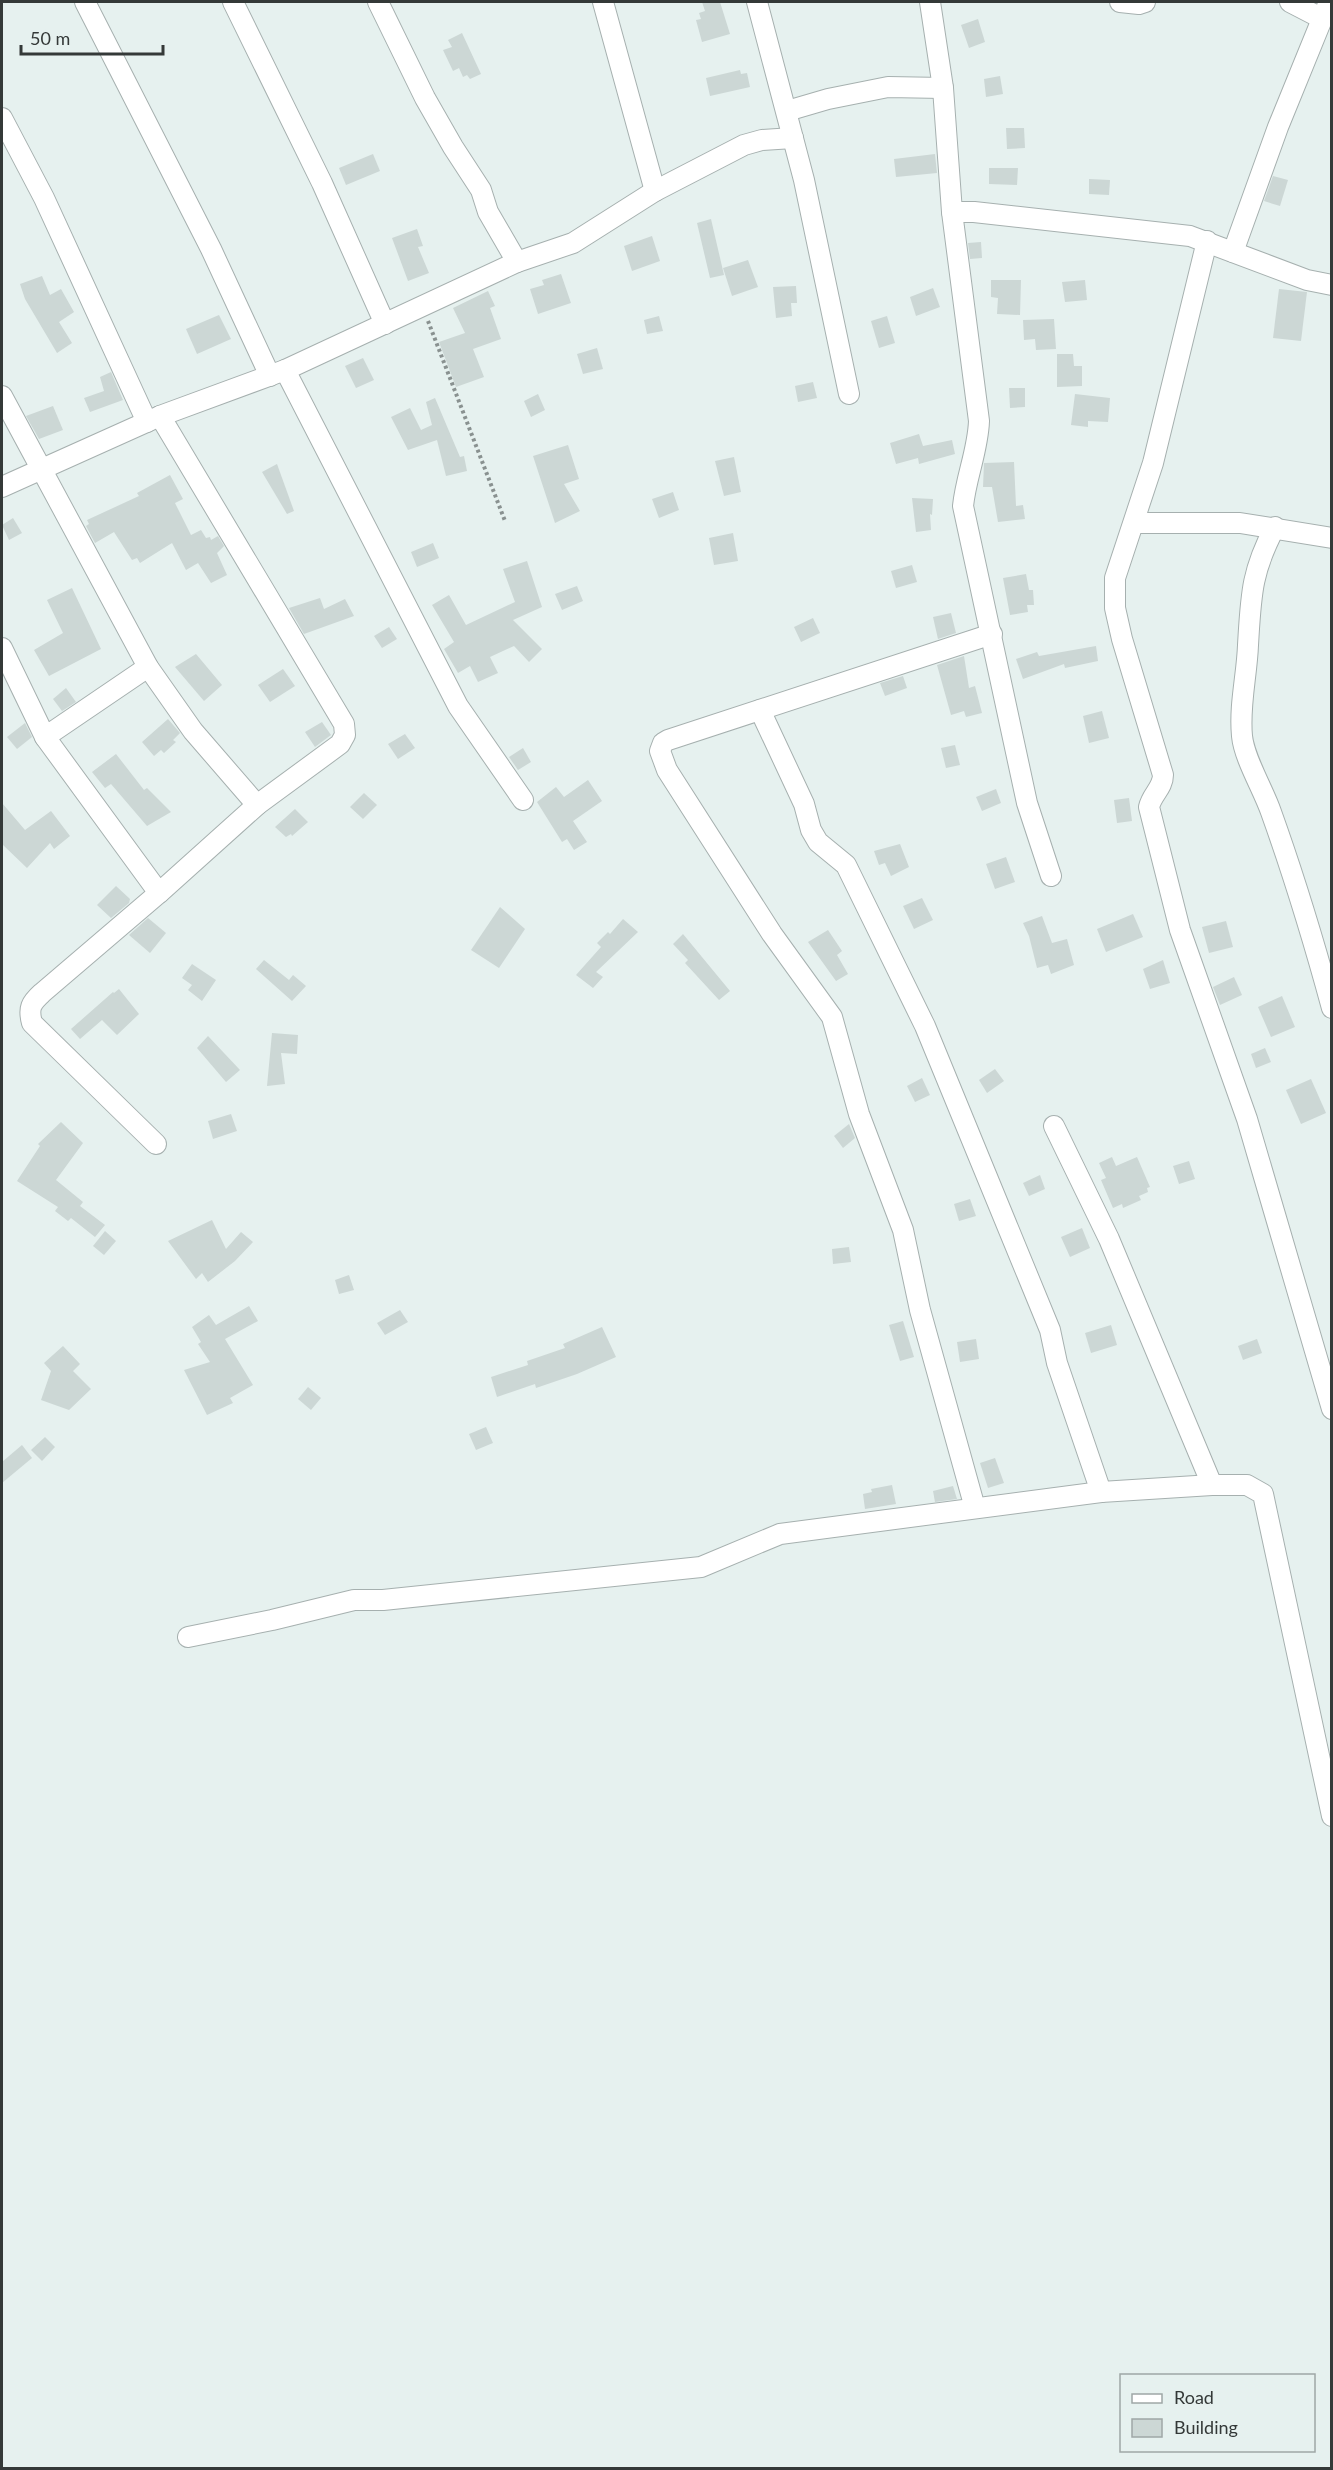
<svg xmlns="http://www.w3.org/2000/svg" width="1333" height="2470" viewBox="0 0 1333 2470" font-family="Lato,sans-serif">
<rect width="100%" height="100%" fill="#e6f1ef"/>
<g fill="#ccd7d5">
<polygon points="702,2 720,2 730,34 702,42 696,20 701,19 699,13 705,11"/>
<polygon points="978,19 985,42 969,48 961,25"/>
<polygon points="462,33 481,74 470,79 467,75 463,77 459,68 453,71 443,50 452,47 448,40"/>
<polygon points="740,70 741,74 747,73 750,87 710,96 706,78"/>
<polygon points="1000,76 1003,94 986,97 984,79"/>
<polygon points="1006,128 1024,128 1025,148 1007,149"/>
<polygon points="373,154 380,171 346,185 339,168"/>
<polygon points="935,154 937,173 896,177 894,159"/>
<polygon points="989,168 1018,168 1017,185 989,184"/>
<polygon points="1273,176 1288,180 1280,206 1264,201"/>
<polygon points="1089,179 1110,180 1109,195 1089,194"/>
<polygon points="711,219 724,275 710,278 697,223"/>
<polygon points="417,229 423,246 418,247 429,273 408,281 392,238"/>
<polygon points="652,236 660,261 632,271 624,246"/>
<polygon points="981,242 982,258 970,259 968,243"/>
<polygon points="748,260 758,287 732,296 723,268"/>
<polygon points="561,274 571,303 538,314 530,289 544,285 542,280"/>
<polygon points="42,276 50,295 61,289 74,312 59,322 72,343 57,353 25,299 20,284"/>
<polygon points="991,280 1021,280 1020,315 997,314 998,298 991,297"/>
<polygon points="1085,280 1087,300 1065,302 1062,282"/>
<polygon points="796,286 797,303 791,303 792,316 776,318 773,287"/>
<polygon points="933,288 940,307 916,316 910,297"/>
<polygon points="1279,289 1307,292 1301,341 1273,338"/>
<polygon points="488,291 495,306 490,308 501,339 473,349 484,377 456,387 439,342 465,333 453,308"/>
<polygon points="219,315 231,339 197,354 186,329"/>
<polygon points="659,316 663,331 647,334 644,320"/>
<polygon points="887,316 895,343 879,348 871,321"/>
<polygon points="1054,319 1056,349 1036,350 1035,339 1024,340 1023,320"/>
<polygon points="597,348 603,369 583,374 577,354"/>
<polygon points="1057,354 1073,354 1074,366 1082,366 1082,386 1057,387"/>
<polygon points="363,358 374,380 356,388 345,366"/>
<polygon points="111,372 123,400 90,412 84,398 104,391 100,377"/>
<polygon points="813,382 817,398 798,402 795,386"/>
<polygon points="1009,388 1025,388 1025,407 1010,408"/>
<polygon points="538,394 545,410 531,417 524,401"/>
<polygon points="1075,394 1110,398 1108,422 1088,421 1088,427 1071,425"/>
<polygon points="435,398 460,457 464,456 467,471 446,476 437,440 408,450 391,417 410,408 421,430 432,425 426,402"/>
<polygon points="53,406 63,430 39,439 26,416"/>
<polygon points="919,434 923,446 952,440 955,454 919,464 918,458 896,464 890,443"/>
<polygon points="568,445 579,479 564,484 580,511 555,523 533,456"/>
<polygon points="734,457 741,492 724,496 715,461"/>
<polygon points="1014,462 1016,506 1023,505 1025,519 998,522 992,487 983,487 984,463"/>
<polygon points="277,464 294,511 287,514 262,472"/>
<polygon points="170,475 183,499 175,503 191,535 201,530 206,538 210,537 211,540 218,536 224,546 217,553 227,575 211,583 198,563 186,570 172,543 140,563 137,558 132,560 114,532 95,543 86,526 89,524 87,520 139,496 137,493"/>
<polygon points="673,492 679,510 659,518 652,499"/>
<polygon points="912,498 933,499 932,515 930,514 931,530 916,532"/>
<polygon points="13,518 22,533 9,540 2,525"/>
<polygon points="733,533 738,561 714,565 709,538"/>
<polygon points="433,543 439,558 417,567 411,552"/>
<polygon points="527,561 542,607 513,620 542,649 529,662 514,646 490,657 498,673 478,682 470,666 458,673 444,649 454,642 432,605 449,595 466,625 515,602 503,569"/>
<polygon points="912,565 917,582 896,588 891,571"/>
<polygon points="1026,574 1029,590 1033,590 1034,605 1027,605 1028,612 1010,615 1003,578"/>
<polygon points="577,586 583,601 562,610 555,594"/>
<polygon points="72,588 101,649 49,676 34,650 63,633 47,600"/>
<polygon points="320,598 324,609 345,599 354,616 304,634 289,608"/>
<polygon points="951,613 956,633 938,639 933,617"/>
<polygon points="813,618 820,633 801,642 794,627"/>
<polygon points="389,627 397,639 382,648 374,636"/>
<polygon points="1096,646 1098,661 1065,668 1064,664 1023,679 1016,659 1037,652 1039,656"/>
<polygon points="196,654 222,685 204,701 175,667"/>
<polygon points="964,656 969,688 975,686 982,713 966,717 964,711 951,715 937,665"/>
<polygon points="283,669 295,686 270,702 258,685"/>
<polygon points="903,676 907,688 885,696 880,683"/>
<polygon points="66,688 76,702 62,711 53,699"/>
<polygon points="1102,711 1109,738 1089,743 1083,716"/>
<polygon points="168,719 180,733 173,740 176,742 164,753 161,750 154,756 142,742"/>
<polygon points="322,722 331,735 315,747 305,732"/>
<polygon points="25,723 32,737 17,749 7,737"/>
<polygon points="405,734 415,748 398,759 388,744"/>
<polygon points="955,745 960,765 946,768 941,748"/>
<polygon points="523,748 531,762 518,770 509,757"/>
<polygon points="116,754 144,790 147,788 171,812 147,826 111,784 105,788 92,772"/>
<polygon points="588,780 602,801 573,821 587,842 574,850 567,839 562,842 537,802 556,787 564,797"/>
<polygon points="996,789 1001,803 982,811 976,797"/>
<polygon points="364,793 377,805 363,819 350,807"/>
<polygon points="1129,798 1132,821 1117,823 1114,800"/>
<polygon points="2,803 25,830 51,811 70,836 54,849 50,843 27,868 2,844"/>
<polygon points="295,809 308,822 292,836 291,834 286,837 275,827"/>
<polygon points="900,844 909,867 891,876 885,863 879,865 874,851"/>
<polygon points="1006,857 1015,882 995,889 986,864"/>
<polygon points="116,886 130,899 129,903 111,918 97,905"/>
<polygon points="922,898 933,920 914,929 903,906"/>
<polygon points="500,907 525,929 499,968 471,950"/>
<polygon points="1133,914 1143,937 1106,952 1097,929"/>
<polygon points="1042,916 1052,943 1067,939 1074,965 1051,974 1048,965 1037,968 1029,936 1023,923"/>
<polygon points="148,918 166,933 150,953 129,935"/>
<polygon points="623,919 638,932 596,972 603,977 593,988 576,975 601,947 597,943 608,932 610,934"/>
<polygon points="1226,921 1233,947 1209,953 1202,927"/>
<polygon points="828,930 842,951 837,955 848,974 836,981 808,942"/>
<polygon points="683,934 730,991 719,1000 685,963 688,960 673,944"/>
<polygon points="264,960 289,980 293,975 306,986 292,1001 256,969"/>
<polygon points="1163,960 1170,983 1150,989 1143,969"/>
<polygon points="192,964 216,980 202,1001 188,990 192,985 182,978"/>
<polygon points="1234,977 1242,995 1220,1005 1213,987"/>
<polygon points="119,989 139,1014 117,1035 102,1020 80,1039 71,1029 113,992 114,993"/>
<polygon points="1282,996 1295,1027 1271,1037 1258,1007"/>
<polygon points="272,1033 298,1035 297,1054 281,1053 285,1084 267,1086"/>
<polygon points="208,1036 240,1070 226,1082 197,1048"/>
<polygon points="1265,1048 1271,1062 1256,1068 1251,1054"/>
<polygon points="995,1069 1004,1081 987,1093 979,1080"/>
<polygon points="922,1078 930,1095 915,1102 907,1086"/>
<polygon points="1311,1079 1326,1113 1301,1124 1286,1090"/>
<polygon points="231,1114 237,1131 213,1139 208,1121"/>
<polygon points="61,1122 83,1143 56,1180 83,1202 80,1206 105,1225 95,1237 71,1218 68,1221 55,1211 58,1207 17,1181 40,1146 38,1144"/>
<polygon points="849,1124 855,1138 843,1148 834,1136"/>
<polygon points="1112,1157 1116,1166 1137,1157 1150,1187 1147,1188 1148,1192 1139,1196 1141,1200 1123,1208 1122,1204 1113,1208 1101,1180 1106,1178 1099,1163"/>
<polygon points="1189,1161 1195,1179 1179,1184 1173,1166"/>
<polygon points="1040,1175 1045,1189 1029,1196 1023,1183"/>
<polygon points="970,1199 976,1216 959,1221 954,1204"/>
<polygon points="212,1220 226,1249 241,1232 253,1242 235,1261 208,1282 202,1273 196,1279 168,1241"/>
<polygon points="1082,1228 1090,1248 1070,1257 1061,1237"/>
<polygon points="105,1231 116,1241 104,1255 93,1246"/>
<polygon points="849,1247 851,1262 833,1264 832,1249"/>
<polygon points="349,1275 354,1290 339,1294 335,1280"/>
<polygon points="249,1306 258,1321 225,1339 253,1385 230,1398 233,1403 207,1415 184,1370 210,1362 198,1344 201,1342 192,1327 209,1315 216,1325"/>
<polygon points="400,1310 408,1322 385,1335 377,1323"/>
<polygon points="903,1321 914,1357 900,1361 889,1325"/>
<polygon points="1111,1325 1117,1345 1091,1353 1085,1333"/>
<polygon points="602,1327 616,1357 577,1374 536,1388 535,1384 497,1397 491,1377 528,1365 527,1361 565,1348 563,1344"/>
<polygon points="976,1339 979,1359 960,1362 957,1342"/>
<polygon points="1257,1339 1262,1353 1243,1360 1238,1346"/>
<polygon points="63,1346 80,1364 73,1371 91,1389 69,1410 41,1400 51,1371 44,1363"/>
<polygon points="308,1387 321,1398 311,1410 298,1399"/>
<polygon points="486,1427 493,1443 476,1450 469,1434"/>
<polygon points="45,1437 55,1447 42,1461 31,1450"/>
<polygon points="22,1445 32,1458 2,1483 2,1462"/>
<polygon points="995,1458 1004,1483 988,1488 980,1463"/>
<polygon points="892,1485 896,1504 865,1509 863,1494 872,1492 871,1489"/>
<polygon points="953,1486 957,1499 935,1502 933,1491"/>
</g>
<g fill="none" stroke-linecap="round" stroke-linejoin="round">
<g stroke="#a6b0af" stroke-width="22">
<g id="minor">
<polyline points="85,2 211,249 270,376"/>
<polyline points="233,2 322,183 385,324"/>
<polyline points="378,2 425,98 453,147 481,190 488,212 517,262"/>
<polyline points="603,2 655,191"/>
<polyline points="757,2 804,180 849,394"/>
<path d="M930,2L943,88L952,212L979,421C978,450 966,477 963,506L1027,803L1051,876"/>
<polyline points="1120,2 1139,4 1145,2"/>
<polyline points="1290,2 1321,18"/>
<polyline points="787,111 828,99 888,87 943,88"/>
<polyline points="2,118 44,198 147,422"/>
<polyline points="952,212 974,212 1190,236 1307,280 1332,285"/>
<path d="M1207,241L1153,463L1115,578V608L1122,639L1163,775C1163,788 1152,794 1149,807L1180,930L1247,1119L1332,1409"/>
<polyline points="1233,252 1278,127 1329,2"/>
<polyline points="285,370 458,706 523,800"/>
<polyline points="2,396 148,667 193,731 257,805"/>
<polyline points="2,487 160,416 285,370 517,262 573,243 655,191 744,145 762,140 793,138"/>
<polyline points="1135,523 1240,523 1332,538"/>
<path d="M1275,527C1251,572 1251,596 1248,645C1247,675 1239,705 1242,736C1244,758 1263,789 1271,812C1294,876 1314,942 1332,1008"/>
<polyline points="2,648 45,737 148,667"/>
<polyline points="760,710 804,804 811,830 818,842 846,865 925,1026 1050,1330 1057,1363 1101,1492"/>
<polyline points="45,737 159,893 257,805 340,744 345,735 344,724 160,416"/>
<polyline points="1054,1126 1109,1239 1212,1485"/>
<path d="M156,1144L32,1023C28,1008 31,1003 42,993L159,893"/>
<polyline points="975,1508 920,1310 903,1230 859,1114 832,1017 772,934 667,770 660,751 663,743 668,740 992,634"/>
<polyline points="188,1637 272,1620 354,1600 383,1600 701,1567 780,1534 1101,1492 1212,1485 1247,1485 1263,1494 1332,1816"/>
</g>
</g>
<polyline stroke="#899190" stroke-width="4" stroke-dasharray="3 3" stroke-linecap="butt" points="428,321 505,521"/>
<use href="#minor" stroke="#fff" stroke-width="20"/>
</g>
<rect width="1333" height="2470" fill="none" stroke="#343938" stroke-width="6"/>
<rect x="1120" y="2374" width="195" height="78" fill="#e6f1ef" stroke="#9fa7a6" stroke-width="1.5"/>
<rect x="1132" y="2394" width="30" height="9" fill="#ffffff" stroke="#9fa7a6" stroke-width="1.5"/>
<text x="1174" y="2404" font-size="18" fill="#343938">Road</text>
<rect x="1132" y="2419" width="30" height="18" fill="#ccd7d5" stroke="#9fa7a6" stroke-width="1.5"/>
<text x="1174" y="2434" font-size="18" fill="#343938">Building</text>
<path d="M21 45v9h142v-9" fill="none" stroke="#343938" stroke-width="3"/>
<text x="30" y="45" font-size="18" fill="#343938" stroke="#e6f1ef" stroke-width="4.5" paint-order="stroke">50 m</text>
</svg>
